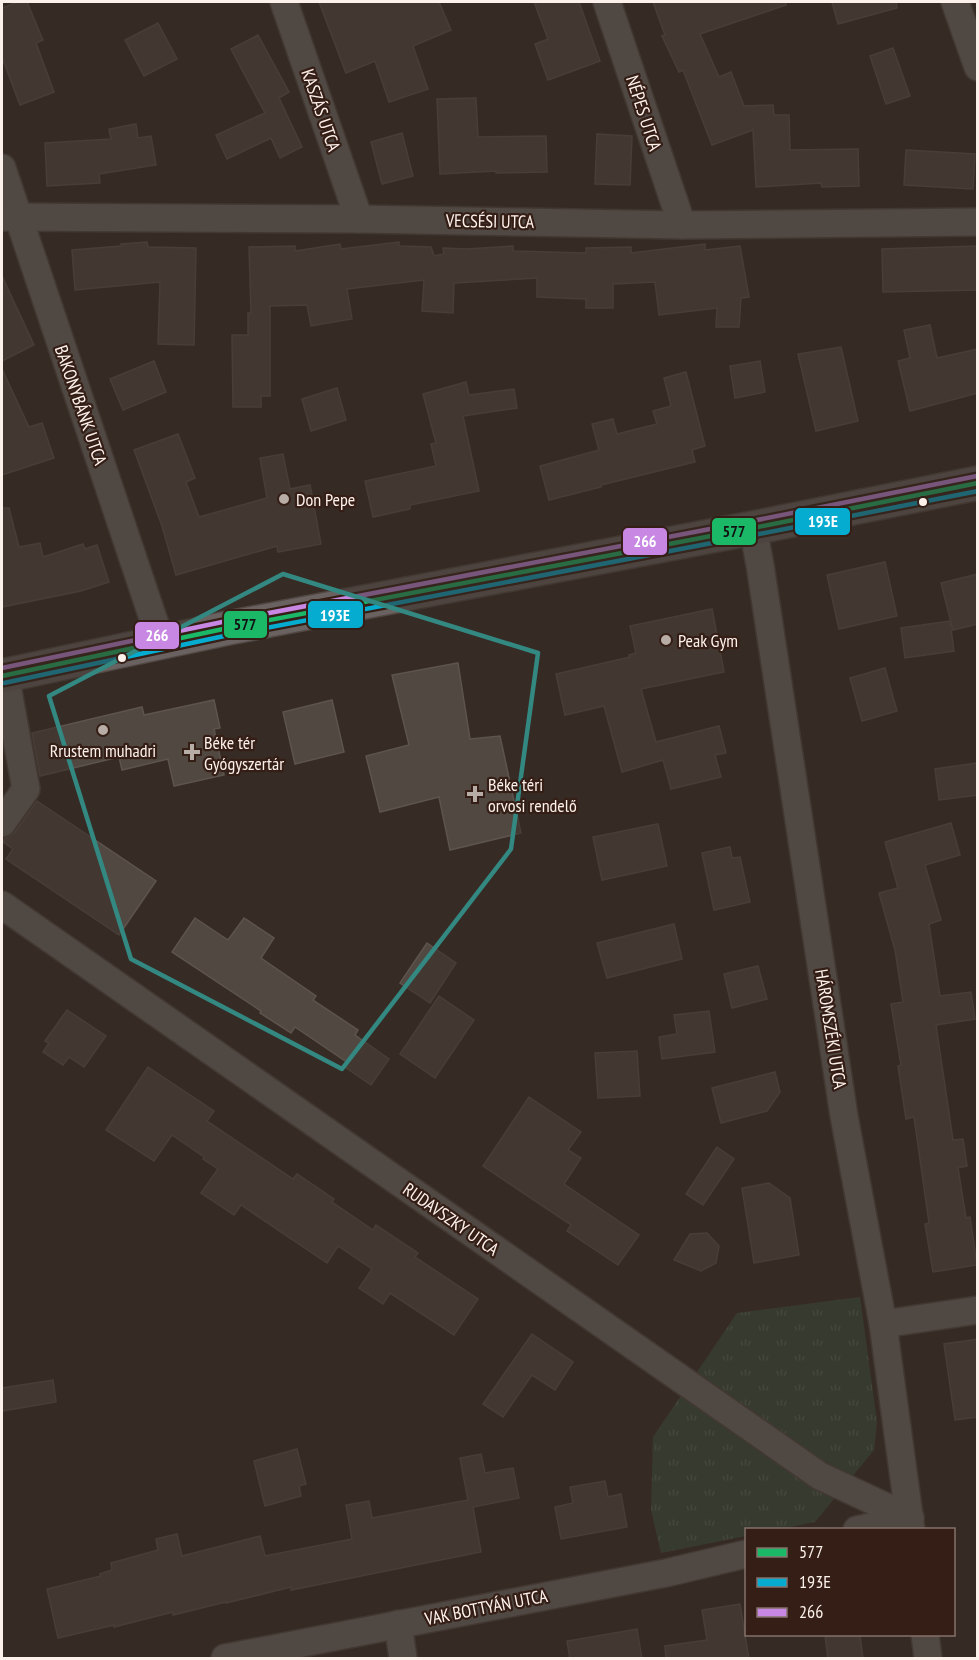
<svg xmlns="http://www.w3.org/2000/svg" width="979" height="1660" viewBox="0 0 979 1660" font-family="'PT Sans Narrow',sans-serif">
<defs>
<pattern id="park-tufts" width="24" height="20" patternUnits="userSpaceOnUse" patternTransform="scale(1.5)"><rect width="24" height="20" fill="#384d3c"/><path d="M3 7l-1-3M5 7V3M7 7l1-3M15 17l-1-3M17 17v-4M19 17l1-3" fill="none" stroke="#566758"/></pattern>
</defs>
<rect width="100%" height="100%" fill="#372b25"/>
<polygon fill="url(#park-tufts)" points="860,1297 877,1422 874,1450 815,1522 780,1529 746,1530 746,1536 661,1553 651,1510 653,1437 737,1313"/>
<g fill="#514841" stroke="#5d544e" stroke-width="1.5">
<polygon points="18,2 27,2 43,40 36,43 54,92 20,105 2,57 2,8"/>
<polygon points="319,2 439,2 451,30 413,46 428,89 389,102 375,61 346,73"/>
<polygon points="534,2 579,2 600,61 548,80 535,44 548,39"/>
<polygon points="653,2 786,2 786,5 700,34 719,77 731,72 744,106 773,105 774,115 789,115 790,150 858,149 859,186 822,187 821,183 756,187 753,130 712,145 683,70 679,72 662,36 665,35"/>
<polygon points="832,2 896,2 897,8 838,24"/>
<polygon points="158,23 177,59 144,76 125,40"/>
<polygon points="258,35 289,92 279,98 302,147 280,158 271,138 227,159 216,135 265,113 231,49"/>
<polygon points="893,48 910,96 886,104 870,56"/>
<polygon points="476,98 478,137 546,136 547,172 496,173 496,171 440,174 437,99"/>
<polygon points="136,124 138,138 151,136 156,165 99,174 100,183 47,186 45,143 111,139 109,129"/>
<polygon points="402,133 413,176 382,184 371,142"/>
<polygon points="597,134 632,136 630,185 595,184"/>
<polygon points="906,150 975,154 973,189 904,185"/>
<polygon points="147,242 148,247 196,248 194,345 158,344 160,282 75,290 72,250 121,246 121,244"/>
<polygon points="399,242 399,246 431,247 434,256 444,254 443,248 467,249 513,246 513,251 586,253 586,248 631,247 631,253 705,244 705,250 740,246 749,297 741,298 739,327 716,327 717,308 659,315 655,282 613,284 613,308 586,308 586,299 537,297 537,278 454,283 453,313 422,311 424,280 347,289 352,319 311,326 307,305 270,306 270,396 261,396 261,407 233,407 232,335 248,335 248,313 251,313 249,247 295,246 295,251 340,244 341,249"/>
<polygon points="978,246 978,290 883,292 882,249"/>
<polygon points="2,276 34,345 2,361"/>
<polygon points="930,325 937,358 978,349 978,393 910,411 898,361 910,358 904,330"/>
<polygon points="841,347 858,421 816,431 798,354"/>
<polygon points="154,361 166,392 123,410 110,379"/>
<polygon points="760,361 765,392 735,398 730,366"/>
<polygon points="2,369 29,427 42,423 54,458 2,475"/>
<polygon points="686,372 705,446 692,450 695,462 601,485 601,487 549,500 540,466 599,450 592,424 613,419 617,434 657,424 653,411 671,406 664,378"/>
<polygon points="466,382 469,395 514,389 517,408 463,416 479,491 410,505 410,509 373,517 365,481 436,466 431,444 436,443 423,394"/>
<polygon points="337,388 346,420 311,431 302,399"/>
<polygon points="178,434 195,478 186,482 199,517 267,498 260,458 283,454 290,489 310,485 321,544 278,552 277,546 176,575 162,526 134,450"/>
<polygon points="2,508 9,508 19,547 40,543 43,557 83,544 85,549 97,545 109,582 81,591 2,607"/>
<polygon points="885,562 897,616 839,629 827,575"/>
<polygon points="978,574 978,624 953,630 941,583"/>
<polygon points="712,609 724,672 641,689 656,742 719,726 726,753 715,755 721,777 671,789 663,760 622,772 604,706 565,715 556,674 630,657 629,655 636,653 630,626"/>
<polygon points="950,621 954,651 905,658 901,628"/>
<polygon points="458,663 470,739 500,736 521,833 450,850 439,797 380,812 366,756 409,745 392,675"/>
<polygon points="885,668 897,711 862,721 850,678"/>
<polygon points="214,700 220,728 214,729 224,775 174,786 168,759 122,770 119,757 40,776 32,733 142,707 144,715"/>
<polygon points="332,700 344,752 295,764 283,712"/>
<polygon points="976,763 978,795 939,800 935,769"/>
<polygon points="37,801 156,881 119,935 6,859 13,849 3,842 5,838 15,832"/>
<polygon points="951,823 960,855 925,865 941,920 929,924 940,996 971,992 975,1019 936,1025 953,1140 963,1139 967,1166 958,1168 966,1218 970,1217 977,1265 933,1272 925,1224 929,1223 914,1117 906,1119 898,1066 901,1065 891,1004 903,1002 895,950 879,893 898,888 885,842"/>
<polygon points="658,824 667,866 602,880 593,837"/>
<polygon points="730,847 732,858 740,857 750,902 714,910 702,853"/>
<polygon points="195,918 228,940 244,918 274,938 261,958 316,996 313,1000 358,1030 355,1035 389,1059 371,1085 345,1067 348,1063 295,1027 291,1033 260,1013 261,1011 172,952"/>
<polygon points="674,924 682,959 607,978 597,943"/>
<polygon points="427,943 456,963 430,1003 400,983"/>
<polygon points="758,966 767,999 732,1008 724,974"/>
<polygon points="439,996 474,1020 435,1078 400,1054"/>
<polygon points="67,1010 106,1036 84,1067 69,1057 63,1065 43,1052 49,1043 45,1041"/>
<polygon points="709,1011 715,1052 662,1059 659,1037 677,1034 674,1015"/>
<polygon points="637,1051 640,1096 598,1098 595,1053"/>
<polygon points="148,1067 214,1111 207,1121 293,1179 297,1174 334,1199 332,1202 373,1230 376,1225 418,1253 415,1257 478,1299 454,1335 390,1293 383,1304 359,1288 372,1269 338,1246 327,1263 241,1205 234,1215 201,1193 218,1169 203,1159 204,1157 172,1135 154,1161 106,1130"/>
<polygon points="775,1072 780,1092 767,1111 721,1123 712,1088"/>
<polygon points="529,1097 581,1132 568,1150 581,1158 564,1184 639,1235 618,1265 567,1231 571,1225 483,1166"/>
<polygon points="717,1147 734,1159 703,1205 686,1194"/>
<polygon points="769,1183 790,1198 799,1255 754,1263 742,1188"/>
<polygon points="707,1233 719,1246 716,1263 701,1271 674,1260 690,1234"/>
<polygon points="532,1334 573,1362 555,1390 532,1375 503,1417 483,1404"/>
<polygon points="978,1339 978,1417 955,1420 944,1344"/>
<polygon points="53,1380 56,1402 2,1411 2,1388"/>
<polygon points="297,1449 306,1484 299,1486 301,1496 265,1506 254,1461"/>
<polygon points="481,1454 485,1473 513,1468 519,1498 473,1507 481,1552 291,1590 291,1587 226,1603 226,1602 173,1615 173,1612 114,1627 114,1625 58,1638 47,1589 101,1576 100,1574 112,1570 111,1563 158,1550 156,1539 177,1534 182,1556 260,1536 265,1556 352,1539 346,1505 369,1501 372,1518 468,1500 460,1458"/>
<polygon points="605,1481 608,1497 621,1494 627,1527 561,1539 555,1507 573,1503 570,1487"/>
<polygon points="740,1604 749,1659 666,1659 665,1646 707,1640 702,1610"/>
<polygon points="637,1629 642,1659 570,1659 567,1641"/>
<polygon points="825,1635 860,1635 863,1659 828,1659"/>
</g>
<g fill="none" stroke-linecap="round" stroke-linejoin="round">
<g stroke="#514843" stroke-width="30">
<g id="street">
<polyline points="284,2 359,219"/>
<polyline points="607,2 682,225"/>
<polyline points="955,2 978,67"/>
<polyline points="2,168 161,642"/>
<polyline points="2,217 359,219 682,225 978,222"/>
<polyline points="753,528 760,565 844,1116 883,1324 911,1530"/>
<polyline points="2,823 26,789 5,675"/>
<polyline points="2,905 820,1476 910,1518"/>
<polyline points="883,1324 978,1310"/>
<polyline points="857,1530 910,1518"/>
<polyline points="398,1624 403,1658"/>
<polyline points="925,1634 928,1658"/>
<polyline points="225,1658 666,1573 746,1554"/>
</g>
</g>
<g stroke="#514843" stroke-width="36">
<polyline id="secondary" points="2,676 228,628 753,528 978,483"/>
</g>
<use href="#street" stroke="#706a69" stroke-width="27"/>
<use href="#secondary" stroke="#6a6260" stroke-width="33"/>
<g stroke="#341e15" stroke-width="9">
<polyline id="bus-1" points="2,676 228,628 753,528 978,483"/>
</g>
<g stroke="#341e15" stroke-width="9">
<polyline id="bus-2" points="4,683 229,635 754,535 978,491"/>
</g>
<g stroke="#341e15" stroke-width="9">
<polyline id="bus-3" points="2,668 227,621 752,521 977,476"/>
</g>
<use href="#bus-1" stroke="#1ab867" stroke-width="4.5"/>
<use href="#bus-2" stroke="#06acd0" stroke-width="4.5"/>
<use href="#bus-3" stroke="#c787e3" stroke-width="4.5"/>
</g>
<path d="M0 0H979V1660H0ZM283,574L538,653L511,849L342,1069L131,959L49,696Z" fill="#372b25" fill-opacity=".55" fill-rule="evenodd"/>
<path fill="none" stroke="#338881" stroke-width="4.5" stroke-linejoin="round" d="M283,574L538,653L511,849L342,1069L131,959L49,696Z"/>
<g fill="#b8aca6" stroke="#341e15" stroke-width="2">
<circle cx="284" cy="499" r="6"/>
<circle cx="666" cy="640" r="6"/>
<circle cx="103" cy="730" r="6"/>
<path d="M189 743h6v6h6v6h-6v6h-6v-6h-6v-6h6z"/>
<path d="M472 785h6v6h6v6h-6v6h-6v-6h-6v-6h6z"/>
</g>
<g fill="#fdf1ec" stroke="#341e15" stroke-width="2">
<circle cx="923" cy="502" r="5"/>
<circle cx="122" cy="658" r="5"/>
</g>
<g text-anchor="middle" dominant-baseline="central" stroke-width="4.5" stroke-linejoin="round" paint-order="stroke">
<g font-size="18" fill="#fdf1ec" stroke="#341e15">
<text transform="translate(321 110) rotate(71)">KASZÁS UTCA</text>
<text transform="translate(644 113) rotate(72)">NÉPES UTCA</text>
<text transform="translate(490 221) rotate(1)">VECSÉSI UTCA</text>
<text transform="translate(81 405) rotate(71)">BAKONYBÁNK UTCA</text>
<text transform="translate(831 1029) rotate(81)">HÁROMSZÉKI UTCA</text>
<text transform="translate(451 1219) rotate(35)">RUDAVSZKY UTCA</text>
<text transform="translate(486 1607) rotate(-11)">VAK BOTTYÁN UTCA</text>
</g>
<g font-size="18" fill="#fdf1ec" stroke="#341e15" text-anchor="start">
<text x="296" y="499">Don Pepe</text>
<text x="678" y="640">Peak Gym</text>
<text x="204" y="742">Béke tér<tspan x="204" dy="21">Gyógyszertár</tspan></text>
<text x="103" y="750" text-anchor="middle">Rrustem muhadri</text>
<text x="488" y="784">Béke téri<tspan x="488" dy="21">orvosi rendelő</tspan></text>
</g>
</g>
<g stroke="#341e15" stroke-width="2">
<rect x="794" y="507" width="57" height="29" rx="6" fill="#06acd0"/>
<rect x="711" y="517" width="46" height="29" rx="6" fill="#1ab867"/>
<rect x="622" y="527" width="46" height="29" rx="6" fill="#c787e3"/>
<rect x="307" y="600" width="57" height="29" rx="6" fill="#06acd0"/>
<rect x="223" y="610" width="45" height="29" rx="6" fill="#1ab867"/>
<rect x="134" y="621" width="46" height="29" rx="6" fill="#c787e3"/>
</g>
<g font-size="16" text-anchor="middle" font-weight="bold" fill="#fff">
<text x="823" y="527">193E</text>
<text x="645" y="547">266</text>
<text x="335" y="621">193E</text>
<text x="157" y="641">266</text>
</g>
<g font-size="16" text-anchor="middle" font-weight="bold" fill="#111">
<text x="734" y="537">577</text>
<text x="245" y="630">577</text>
</g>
<rect width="979" height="1660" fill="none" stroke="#fdf1ec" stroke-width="6"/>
<rect x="745" y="1528" width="210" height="108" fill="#341e15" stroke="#84726b" stroke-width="1.5"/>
<rect x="757" y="1548" width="30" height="9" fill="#1ab867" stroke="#84726b" stroke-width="1.5"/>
<text x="799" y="1558" font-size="18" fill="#fdf1ec">577</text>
<rect x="757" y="1578" width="30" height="9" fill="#06acd0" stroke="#84726b" stroke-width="1.5"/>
<text x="799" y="1588" font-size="18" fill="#fdf1ec">193E</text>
<rect x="757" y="1608" width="30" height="9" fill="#c787e3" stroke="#84726b" stroke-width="1.5"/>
<text x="799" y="1618" font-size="18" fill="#fdf1ec">266</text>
</svg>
